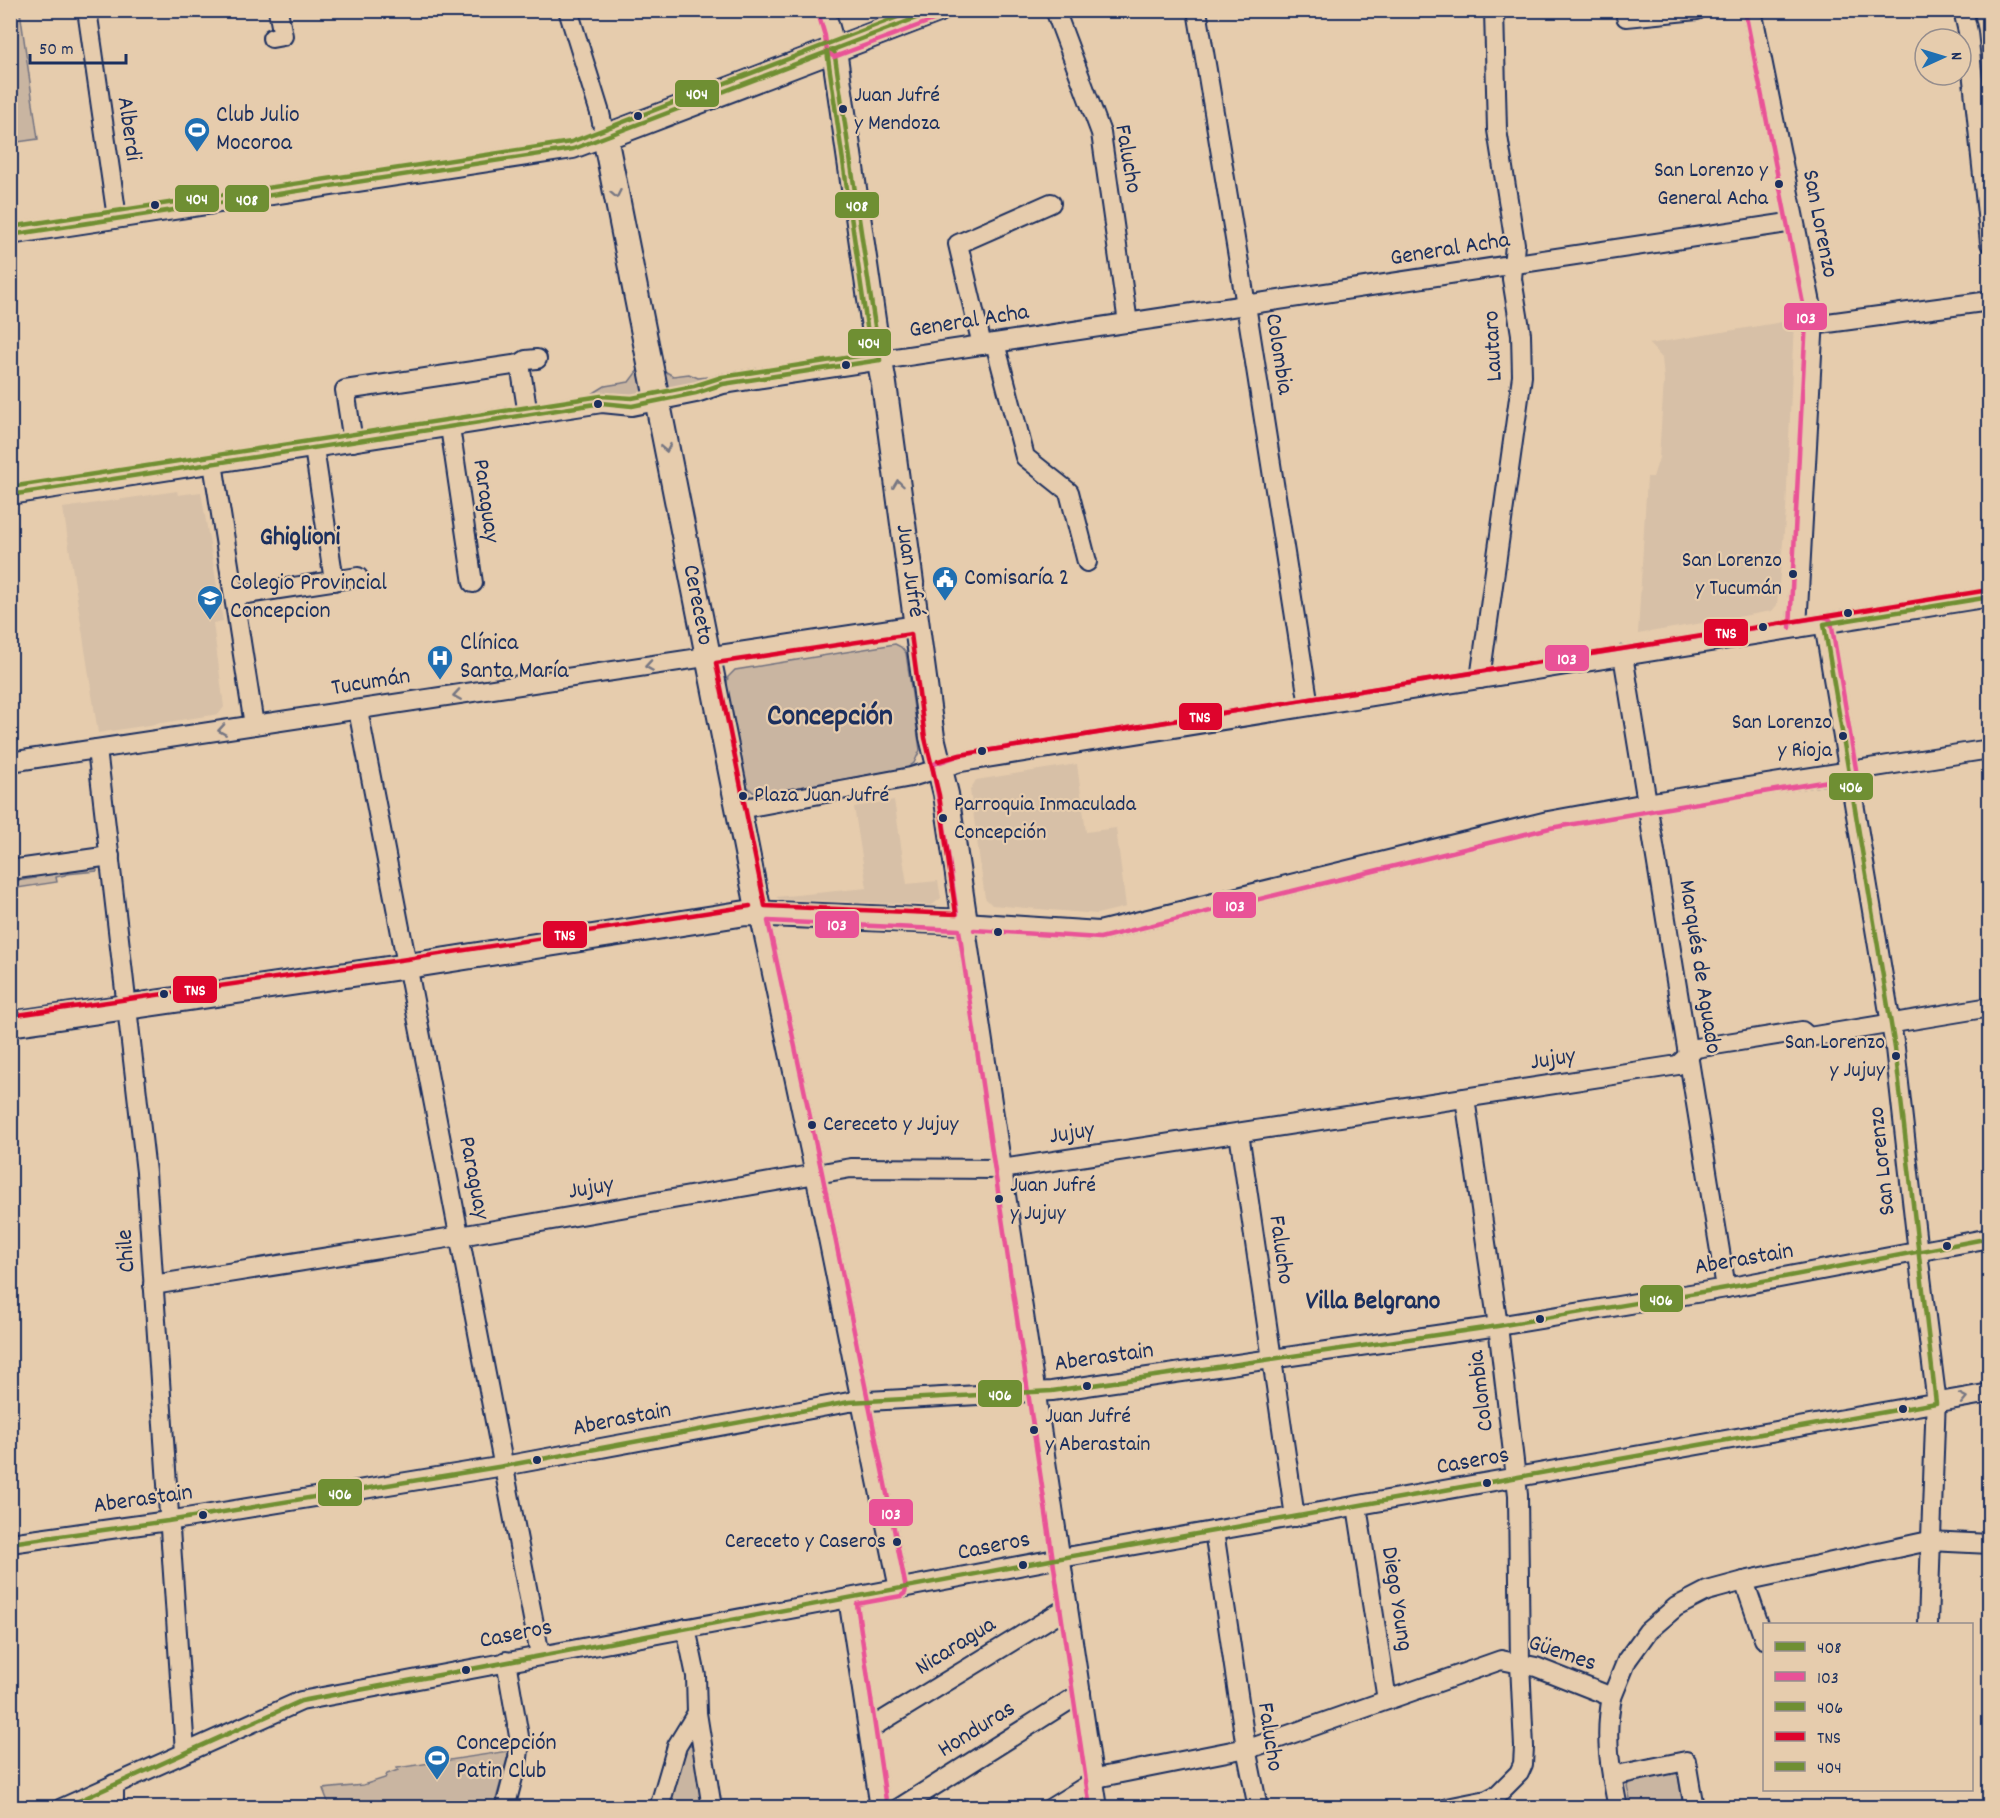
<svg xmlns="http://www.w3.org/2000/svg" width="2000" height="1818" viewBox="0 0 2000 1818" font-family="Dekko,sans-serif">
<rect width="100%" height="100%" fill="#e6ccad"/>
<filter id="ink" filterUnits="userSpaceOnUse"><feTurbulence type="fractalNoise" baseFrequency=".0167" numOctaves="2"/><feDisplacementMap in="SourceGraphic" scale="12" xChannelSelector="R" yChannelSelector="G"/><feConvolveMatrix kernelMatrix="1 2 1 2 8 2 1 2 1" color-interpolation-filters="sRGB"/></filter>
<g filter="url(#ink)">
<g fill="#d7c0a7">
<polygon points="1794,320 1786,511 1777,605 1772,611 1638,634 1647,477 1653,477 1659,458 1664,380 1662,358 1649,344"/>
<polygon points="177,491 178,495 201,492 223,621 213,623 224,707 219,714 98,733 63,508"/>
<polygon points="1077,764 1086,832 1116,828 1126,907 1097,914 992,905 985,898 970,790 976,780"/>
<polygon points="894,800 907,884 938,881 941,898 932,905 779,899 776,897 867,888 854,807"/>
</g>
<g fill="#c9b5a1" stroke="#727280" stroke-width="1.5">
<polygon points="11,10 20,11 38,139 11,143"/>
<polygon points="641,366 647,395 623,399 610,393 592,394 605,386 629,382"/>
<polygon points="658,367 673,376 689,374 698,378 708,377 699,383 668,393"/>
<polygon points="895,644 901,647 906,653 920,750 914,763 907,768 760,794 753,792 745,784 726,687 728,677 735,670"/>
<polygon points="96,863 97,871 66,874 65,875 56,877 57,882 11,889 10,882 35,878 35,872"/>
<polygon points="688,1745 696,1748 707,1807 664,1808 682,1748"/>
<polygon points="508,1751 508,1755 494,1807 330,1807 323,1789 363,1785 385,1778 387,1774 398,1770 397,1768"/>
<polygon points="1675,1772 1678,1775 1682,1799 1680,1803 1652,1807 1632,1807 1627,1786 1630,1781"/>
</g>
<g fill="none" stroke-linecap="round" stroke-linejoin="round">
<g stroke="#1b2f5e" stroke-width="22">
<g id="minor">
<polyline points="87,10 117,218"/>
<polyline points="825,10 832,34 834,50"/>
<polyline points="1055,10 1101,133 1128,323"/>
<polyline points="1197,10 1246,305 1309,706"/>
<polyline points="1752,10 1814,318 1797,628"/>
<polyline points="1963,10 1968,32 1990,243"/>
<polyline points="1626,17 1697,10"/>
<polyline points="272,38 283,36 278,10"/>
<polyline points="10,235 573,149 605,137 600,113 568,10"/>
<polyline points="1813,325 1990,301"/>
<polyline points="995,343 1025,457 1069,492 1087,562"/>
<polyline points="982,345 958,244 1051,203"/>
<polyline points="520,364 528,415"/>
<polyline points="450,427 473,583"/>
<polyline points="353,442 345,390 520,364 526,360 537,359"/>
<polyline points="314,448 334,581"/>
<polyline points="213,463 254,725"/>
<polyline points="10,495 602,403 632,406 696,393 723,384 1794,222"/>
<polyline points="234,596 358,577"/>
<polyline points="1824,624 1895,1048 1918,1253 1936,1396 1928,1624"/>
<polyline points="1623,655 1726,1288"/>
<polyline points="1480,679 1522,376 1521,334 1512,279 1515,244 1497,130 1494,10"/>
<polyline points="358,710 540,1655"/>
<polyline points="97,749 146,1172 185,1752"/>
<polyline points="10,762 917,625"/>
<polyline points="739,809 911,777 961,762 1990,597"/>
<polyline points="10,870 110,856"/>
<polyline points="759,913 815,1174 899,1589"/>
<polyline points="1239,1133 1295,1517"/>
<polyline points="153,1285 460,1236 851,1168 1002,1169 1678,1065 1696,1048 1802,1031 1809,1037 1990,1007"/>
<polyline points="1357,1506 1387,1700"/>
<polyline points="1214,1531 1246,1748 1258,1808"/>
<polyline points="10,1543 168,1521 504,1466 849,1402 1052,1391 1498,1326 1726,1288 1990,1238"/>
<polyline points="1744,1581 1764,1639"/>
<polyline points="848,1598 880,1808"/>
<polyline points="686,1628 696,1676 697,1713 712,1808"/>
<path d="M1612,1697C1604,1737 1610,1768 1618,1808"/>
<polyline points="869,1729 1068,1607"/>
<polyline points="1612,1776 1686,1761 1694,1808"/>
<polyline points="114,1784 114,1808"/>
<polyline points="62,1808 301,1701 1061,1558 1990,1393"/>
<polyline points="505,1808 518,1758 520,1742 506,1661"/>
<polyline points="659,1808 677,1746 697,1713"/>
<polyline points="899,1808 1081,1693"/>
<polyline points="1051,1808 1101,1777 1257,1746 1501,1660 1536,1667 1612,1697 1627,1660 1648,1631 1676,1607 1707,1591 1744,1581 1929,1541 1990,1544"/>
<polyline points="1098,1808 965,922 1099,931 1548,821 1647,803 1990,749"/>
<polyline points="1447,1808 1487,1800 1497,1795 1519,1773 1523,1764 1524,1747 1520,1664 1518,1495 1498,1326 1465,1098"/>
</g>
</g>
<g stroke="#1b2f5e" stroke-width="28">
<g id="major">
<polyline points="759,913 605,137 938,10"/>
<polyline points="10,1024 408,966 746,913 965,922 946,794 932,737 884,384 875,334 834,50"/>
</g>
</g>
<use href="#minor" stroke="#e6ccad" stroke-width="18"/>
<use href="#major" stroke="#e6ccad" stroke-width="24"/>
<g stroke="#e6ccad" stroke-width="9">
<g id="bus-1">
<polyline points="834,50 880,360"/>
<polyline points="10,235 573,149 937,10"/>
<polyline points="10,495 602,403 632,406 696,393 723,384 880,360"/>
</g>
</g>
<g stroke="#e6ccad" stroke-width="9">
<g id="bus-2">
<polyline points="1745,11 1806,319 1790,628"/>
<polyline points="818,12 825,36 827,52 834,57 941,17"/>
<polyline points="957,914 943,820 933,769 934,764 960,755 1823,617 1828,618 1831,621 1856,769 1856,774 1852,777 1550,828 1100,938 974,930"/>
<polyline points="887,1807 857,1604 901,1596 905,1593 906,1588 822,1173 768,921 959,930 1090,1808"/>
</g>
</g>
<g stroke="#e6ccad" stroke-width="9">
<g id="bus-3">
<polyline points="10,1543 168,1521 504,1466 849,1402 1052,1391 1498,1326 1726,1288 1990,1238"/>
<polyline points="63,1808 301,1701 1061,1558 1936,1403 1895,1048 1824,624 1990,597"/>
</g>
</g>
<g stroke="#e6ccad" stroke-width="9">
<g id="bus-4">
<polygon points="911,634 925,738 939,795 956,914 765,906 716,663"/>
<polyline points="938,761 960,755 1989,590"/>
<polyline points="10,1016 407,959 750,906"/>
</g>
</g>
<g stroke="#e6ccad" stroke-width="9">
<g id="bus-5">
<polyline points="10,227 571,142 916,10"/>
<polyline points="10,487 601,396 632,398 694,386 722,377 871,354 827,51"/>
</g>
</g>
<use href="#bus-1" stroke="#6f8f33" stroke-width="4.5"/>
<use href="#bus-2" stroke="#e95297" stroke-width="4.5"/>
<use href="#bus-3" stroke="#6f8f33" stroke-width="4.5"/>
<use href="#bus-4" stroke="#de042c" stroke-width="4.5"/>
<use href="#bus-5" stroke="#6f8f33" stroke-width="4.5"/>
</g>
<defs><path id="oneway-chevron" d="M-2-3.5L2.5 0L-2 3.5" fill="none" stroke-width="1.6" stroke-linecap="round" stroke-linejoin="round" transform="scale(1.5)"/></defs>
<g stroke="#767682">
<use href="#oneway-chevron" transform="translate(616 194) rotate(79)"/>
<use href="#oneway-chevron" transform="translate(666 448) rotate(79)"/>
<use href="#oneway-chevron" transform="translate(898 484) rotate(-98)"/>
<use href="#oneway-chevron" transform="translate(649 666) rotate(171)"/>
<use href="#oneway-chevron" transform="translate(457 695) rotate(171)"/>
<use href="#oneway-chevron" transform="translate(222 730) rotate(171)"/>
<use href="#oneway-chevron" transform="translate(1963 1398) rotate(-11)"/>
</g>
</g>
<defs>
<g id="stadium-pin" transform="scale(1.35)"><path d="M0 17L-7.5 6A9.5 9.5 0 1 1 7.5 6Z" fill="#1f6fb2" stroke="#e6ccad"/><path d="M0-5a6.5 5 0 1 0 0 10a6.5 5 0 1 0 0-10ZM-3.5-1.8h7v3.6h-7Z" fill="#fff"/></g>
<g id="civic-pin" transform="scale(1.35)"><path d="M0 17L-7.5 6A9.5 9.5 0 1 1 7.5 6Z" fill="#1f6fb2" stroke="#e6ccad"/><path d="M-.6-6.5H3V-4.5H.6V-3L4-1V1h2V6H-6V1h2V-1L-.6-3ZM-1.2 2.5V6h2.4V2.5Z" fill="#fff"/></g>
<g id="school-pin" transform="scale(1.35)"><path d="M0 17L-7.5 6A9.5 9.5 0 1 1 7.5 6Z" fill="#1f6fb2" stroke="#e6ccad"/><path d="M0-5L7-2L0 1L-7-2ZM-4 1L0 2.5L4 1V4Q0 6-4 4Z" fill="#fff"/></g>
<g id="hospital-pin" transform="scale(1.35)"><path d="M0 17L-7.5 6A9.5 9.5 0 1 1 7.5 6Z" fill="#1f6fb2" stroke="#e6ccad"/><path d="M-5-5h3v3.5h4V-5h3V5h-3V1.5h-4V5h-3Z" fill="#fff"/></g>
</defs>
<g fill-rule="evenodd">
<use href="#stadium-pin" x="197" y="130"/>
<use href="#civic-pin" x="945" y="579"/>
<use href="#school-pin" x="210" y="598"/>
<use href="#hospital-pin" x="440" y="658"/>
<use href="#stadium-pin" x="437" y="1758"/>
</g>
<g fill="#1b2f5e" stroke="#e6ccad" stroke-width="2">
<circle cx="843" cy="109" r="5"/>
<circle cx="638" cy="116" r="5"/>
<circle cx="1779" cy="184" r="5"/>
<circle cx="155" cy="205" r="5"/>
<circle cx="846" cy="365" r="5"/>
<circle cx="598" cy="404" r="5"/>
<circle cx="1793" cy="574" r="5"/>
<circle cx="1848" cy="613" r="5"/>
<circle cx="1763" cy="627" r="5"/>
<circle cx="1843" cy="736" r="5"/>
<circle cx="982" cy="751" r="5"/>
<circle cx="743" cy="796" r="5"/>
<circle cx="943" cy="818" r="5"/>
<circle cx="998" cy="932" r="5"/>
<circle cx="164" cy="994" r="5"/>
<circle cx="1896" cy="1056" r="5"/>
<circle cx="812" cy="1125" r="5"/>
<circle cx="999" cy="1199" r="5"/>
<circle cx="1947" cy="1246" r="5"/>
<circle cx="1540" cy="1319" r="5"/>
<circle cx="1087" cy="1386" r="5"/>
<circle cx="1903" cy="1409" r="5"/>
<circle cx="1034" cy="1430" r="5"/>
<circle cx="537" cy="1460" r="5"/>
<circle cx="1487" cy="1483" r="5"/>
<circle cx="203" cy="1515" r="5"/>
<circle cx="897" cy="1542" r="5"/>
<circle cx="1023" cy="1565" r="5"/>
<circle cx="466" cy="1670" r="5"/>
</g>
<g text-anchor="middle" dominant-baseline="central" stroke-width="4.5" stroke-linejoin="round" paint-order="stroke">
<g font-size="22" fill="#1b2f5e" stroke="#e6ccad" text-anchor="start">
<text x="854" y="96">Juan Jufré<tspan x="854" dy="28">y Mendoza</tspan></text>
<text x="1768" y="171" text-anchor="end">San Lorenzo y<tspan x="1768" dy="28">General Acha</tspan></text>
<text x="1782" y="561" text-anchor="end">San Lorenzo<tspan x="1782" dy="28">y Tucumán</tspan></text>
<text x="1832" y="723" text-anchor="end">San Lorenzo<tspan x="1832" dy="28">y Rioja</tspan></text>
<text x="754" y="796">Plaza Juan Jufré</text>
<text x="954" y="805">Parroquia Inmaculada<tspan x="954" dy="28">Concepción</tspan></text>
<text x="1885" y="1043" text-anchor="end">San Lorenzo<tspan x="1885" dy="28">y Jujuy</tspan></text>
<text x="823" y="1125">Cereceto y Jujuy</text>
<text x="1010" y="1186">Juan Jufré<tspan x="1010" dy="28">y Jujuy</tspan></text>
<text x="1045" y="1417">Juan Jufré<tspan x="1045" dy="28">y Aberastain</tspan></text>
<text x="886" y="1542" text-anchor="end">Cereceto y Caseros</text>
</g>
<g font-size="24" fill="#1b2f5e" stroke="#e6ccad" text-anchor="start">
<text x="216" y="116">Club Julio<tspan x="216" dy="28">Mocoroa</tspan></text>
<text x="964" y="579">Comisaría 2</text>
<text x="230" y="584">Colegio Provincial<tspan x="230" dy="28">Concepcion</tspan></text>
<text x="460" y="644">Clínica<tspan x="460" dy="28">Santa María</tspan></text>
<text x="456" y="1744">Concepción<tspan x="456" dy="28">Patin Club</tspan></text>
</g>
<g font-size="24" fill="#1b2f5e" stroke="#e6ccad">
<text transform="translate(128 129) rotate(82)">Alberdi</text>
<text transform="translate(1127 159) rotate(80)">Falucho</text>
<text transform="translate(1819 224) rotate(79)">San Lorenzo</text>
<text transform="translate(1450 250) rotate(-9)">General Acha</text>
<text transform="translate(969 322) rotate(-9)">General Acha</text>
<text transform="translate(1494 346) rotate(-93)">Lautaro</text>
<text transform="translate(1278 354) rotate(81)">Colombia</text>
<text transform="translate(485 501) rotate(82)">Paraguay</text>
<text transform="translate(909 571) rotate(82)">Juan Jufré</text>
<text transform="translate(697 605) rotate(79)">Cereceto</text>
<text transform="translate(371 683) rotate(-9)">Tucumán</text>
<text transform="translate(1699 967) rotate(81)">Marqués de Aguado</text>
<text transform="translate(1553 1060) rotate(-9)">Jujuy</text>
<text transform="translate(1072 1134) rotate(-9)">Jujuy</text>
<text transform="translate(1883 1161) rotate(-96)">San Lorenzo</text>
<text transform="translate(473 1178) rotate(79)">Paraguay</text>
<text transform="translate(591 1189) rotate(-10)">Jujuy</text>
<text transform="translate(1280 1250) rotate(82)">Falucho</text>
<text transform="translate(127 1251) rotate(-94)">Chile</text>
<text transform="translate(1744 1260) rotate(-10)">Aberastain</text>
<text transform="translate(1104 1358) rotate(-8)">Aberastain</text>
<text transform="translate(1482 1391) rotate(-97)">Colombia</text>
<text transform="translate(622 1420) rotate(-11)">Aberastain</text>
<text transform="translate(1473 1462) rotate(-10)">Caseros</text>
<text transform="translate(143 1500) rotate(-8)">Aberastain</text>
<text transform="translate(994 1547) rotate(-11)">Caseros</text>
<text transform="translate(1396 1599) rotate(81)">Diego Young</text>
<text transform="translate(516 1635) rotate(-11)">Caseros</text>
<text transform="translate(956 1647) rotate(-32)">Nicaragua</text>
<text transform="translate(1562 1654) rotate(19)">Güemes</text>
<text transform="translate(977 1730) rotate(-32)">Honduras</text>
<text transform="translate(1269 1737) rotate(81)">Falucho</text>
</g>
<g font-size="26" font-weight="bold" fill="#1b2f5e" stroke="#e6ccad">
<text x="300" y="538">Ghiglioni</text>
<text x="1373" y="1302">Villa Belgrano</text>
</g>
<g font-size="30" font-weight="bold" fill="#1b2f5e" stroke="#e6ccad">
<text x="830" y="718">Concepción</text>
</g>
</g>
<g stroke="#e6ccad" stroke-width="2">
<rect x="674" y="79" width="46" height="29" rx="6" fill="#6f8f33"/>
<rect x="174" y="184" width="46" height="29" rx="6" fill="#6f8f33"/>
<rect x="224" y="184" width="46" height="29" rx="6" fill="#6f8f33"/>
<rect x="834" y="191" width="46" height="28" rx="6" fill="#6f8f33"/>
<rect x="1783" y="302" width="45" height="29" rx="6" fill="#e95297"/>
<rect x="847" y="328" width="45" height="29" rx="6" fill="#6f8f33"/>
<rect x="1703" y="618" width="46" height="29" rx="6" fill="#de042c"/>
<rect x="1544" y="644" width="46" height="28" rx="6" fill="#e95297"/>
<rect x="1178" y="702" width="45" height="29" rx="6" fill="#de042c"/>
<rect x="1828" y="772" width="46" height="29" rx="6" fill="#6f8f33"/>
<rect x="1212" y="891" width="45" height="28" rx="6" fill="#e95297"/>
<rect x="814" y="910" width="46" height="29" rx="6" fill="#e95297"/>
<rect x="542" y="920" width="46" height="29" rx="6" fill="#de042c"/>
<rect x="172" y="975" width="46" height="29" rx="6" fill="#de042c"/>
<rect x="1639" y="1284" width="45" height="29" rx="6" fill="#6f8f33"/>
<rect x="977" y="1379" width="46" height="29" rx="6" fill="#6f8f33"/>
<rect x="317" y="1478" width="46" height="29" rx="6" fill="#6f8f33"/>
<rect x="868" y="1498" width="46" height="29" rx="6" fill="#e95297"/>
</g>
<g font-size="16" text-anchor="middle" font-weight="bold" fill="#fff">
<text x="697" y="99">404</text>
<text x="197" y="204">404</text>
<text x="247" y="205">408</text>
<text x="857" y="211">408</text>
<text x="1806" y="323">103</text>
<text x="869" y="348">404</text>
<text x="1726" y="638">TNS</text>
<text x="1567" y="664">103</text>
<text x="1200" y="722">TNS</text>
<text x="1851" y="792">406</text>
<text x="1235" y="911">103</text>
<text x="837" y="930">103</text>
<text x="565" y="940">TNS</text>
<text x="195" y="995">TNS</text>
<text x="1661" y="1305">406</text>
<text x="1000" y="1400">406</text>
<text x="340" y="1499">406</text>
<text x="891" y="1519">103</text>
</g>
<rect width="2000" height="1818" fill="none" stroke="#e6ccad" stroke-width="36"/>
<rect x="18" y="18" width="1964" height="1782" fill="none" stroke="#1b2f5e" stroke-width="2" filter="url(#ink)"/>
<rect x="1763" y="1623" width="210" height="168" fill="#e6ccad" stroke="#958d8d" stroke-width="1.5"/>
<rect x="1775" y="1642" width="30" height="9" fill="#6f8f33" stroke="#958d8d" stroke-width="1.5"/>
<text x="1817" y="1653" font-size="18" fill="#1b2f5e">408</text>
<rect x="1775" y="1672" width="30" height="9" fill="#e95297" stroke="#958d8d" stroke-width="1.5"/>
<text x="1817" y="1683" font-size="18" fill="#1b2f5e">103</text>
<rect x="1775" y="1702" width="30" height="9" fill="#6f8f33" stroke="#958d8d" stroke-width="1.5"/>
<text x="1817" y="1713" font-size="18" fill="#1b2f5e">406</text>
<rect x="1775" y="1732" width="30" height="9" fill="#de042c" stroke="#958d8d" stroke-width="1.5"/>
<text x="1817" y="1743" font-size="18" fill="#1b2f5e">TNS</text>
<rect x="1775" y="1762" width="30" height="9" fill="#6f8f33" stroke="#958d8d" stroke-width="1.5"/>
<text x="1817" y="1773" font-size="18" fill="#1b2f5e">404</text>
<g transform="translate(1943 57) rotate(86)"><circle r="28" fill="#e6ccad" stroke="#958d8d" stroke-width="1.5"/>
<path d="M0-4.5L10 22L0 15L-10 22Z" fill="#1f6fb2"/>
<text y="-9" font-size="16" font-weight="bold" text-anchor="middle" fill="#1b2f5e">N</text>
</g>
<path d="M30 54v9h96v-9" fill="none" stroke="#1b2f5e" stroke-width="3"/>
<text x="39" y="54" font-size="18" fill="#1b2f5e" stroke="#e6ccad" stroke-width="4.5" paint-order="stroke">50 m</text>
</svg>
